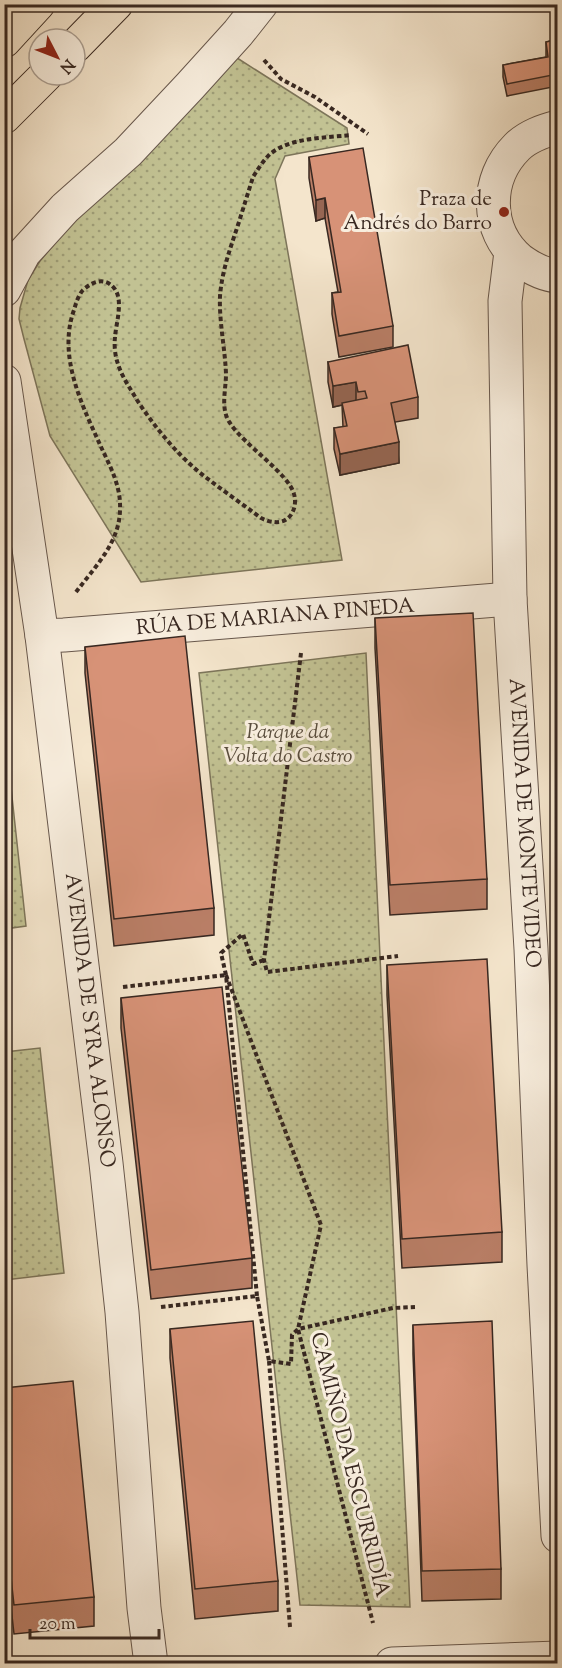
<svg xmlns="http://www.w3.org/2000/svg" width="562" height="1668" viewBox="0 0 562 1668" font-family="'Sorts Mill Goudy',serif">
<defs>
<pattern id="grass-dots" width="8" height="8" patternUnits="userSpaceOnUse" patternTransform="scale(1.5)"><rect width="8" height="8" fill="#c2c293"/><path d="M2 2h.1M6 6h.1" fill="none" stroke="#9f9e78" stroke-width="1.8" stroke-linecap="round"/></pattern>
</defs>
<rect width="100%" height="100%" fill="#f4e5cc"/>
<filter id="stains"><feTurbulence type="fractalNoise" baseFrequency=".00333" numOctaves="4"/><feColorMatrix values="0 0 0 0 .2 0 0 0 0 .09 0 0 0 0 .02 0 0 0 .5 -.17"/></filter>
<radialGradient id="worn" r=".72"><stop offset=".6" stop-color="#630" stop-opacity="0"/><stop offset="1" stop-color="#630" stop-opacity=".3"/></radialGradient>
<g fill="url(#grass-dots)" stroke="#7d755a" stroke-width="1.5">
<polygon points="234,56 347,128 349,144 285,156 275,179 342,560 141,582 50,436 24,339 19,319 20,308 28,280 40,261 103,186"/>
<polygon points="366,653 410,1607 300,1605 199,673"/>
<polygon points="4,723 26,926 5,929 4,929"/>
<polygon points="40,1048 64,1273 5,1280 5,1052"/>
</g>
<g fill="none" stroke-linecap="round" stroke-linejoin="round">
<g stroke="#67574c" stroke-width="35">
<g id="minor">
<path d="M558,127C543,131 528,136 517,147C485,179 485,230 520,260C531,268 544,275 558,276"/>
<path id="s1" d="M511,252L505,301L510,599L531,949L544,1265L558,1536"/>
<polyline points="4,290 24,253 65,208 128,152 190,86 238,33 261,4"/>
<path id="s2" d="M4,381L42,636L106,1163L122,1312L144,1608L151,1664"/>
<path id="s3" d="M42,636L64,635L510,599"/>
<polyline points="392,1664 558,1658"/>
</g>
</g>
<g stroke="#382821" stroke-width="35">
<g id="highway">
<polyline points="4,41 38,4"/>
<polyline points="75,46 116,4"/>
<polyline points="4,117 46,75"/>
</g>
</g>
<g stroke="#382821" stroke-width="4" stroke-dasharray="4.5 3" stroke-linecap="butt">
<polyline points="264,60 281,79 315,97 368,134"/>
<path d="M76,592C95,567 120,542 120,509C121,487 111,468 102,449C83,407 57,357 74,310C76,303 78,296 83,290C93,281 105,277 114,288C124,300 116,323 115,337C114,345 115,356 118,364C122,377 130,388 137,400C154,426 175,452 199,472C219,488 241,503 261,518C265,520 270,522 274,522C290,524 298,508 294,494C289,474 243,444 230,423C220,409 226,390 226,374C225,348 219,322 220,296C222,271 230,249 238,225C243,209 248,193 253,177C258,169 263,161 270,154C291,137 326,138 351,135"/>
<polyline points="301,653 264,960 267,972 398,956"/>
<polyline points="226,975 321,1225 298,1329 373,1623"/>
<polyline points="123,987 226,975"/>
<polyline points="257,1296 226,975 221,953 243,934 253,964 264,960"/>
<polyline points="161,1307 257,1296 269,1361 291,1364 292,1335 298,1329 393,1308 415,1307"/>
<polyline points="269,1361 290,1627"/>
</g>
<use href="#minor" stroke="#f8eede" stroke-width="33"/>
<use href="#highway" stroke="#f4e5cc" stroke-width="33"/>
</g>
<g fill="#b97e66" stroke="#382821" stroke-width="1.5">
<polygon points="558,39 558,86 507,96 503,77 503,65 546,57 546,42"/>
<polygon points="309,157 393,326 393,347 339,357 332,314 332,293 338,292 325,218 316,221 309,178"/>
<polygon points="328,362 418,397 418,418 395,422 399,463 340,475 334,449 334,428 343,427 342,405 333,407 328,382"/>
<polygon points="375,618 487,879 487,909 390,915 375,648"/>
<polygon points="85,647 214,908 214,935 114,946 85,673"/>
<polygon points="387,965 502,1232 502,1262 402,1268 387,995"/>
<polygon points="121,998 252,1258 252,1288 151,1299 121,1028"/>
<polygon points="413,1325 501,1569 501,1599 422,1601 413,1354"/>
<polygon points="170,1329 278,1581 278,1611 195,1619 170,1358"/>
<polygon points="4,1388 94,1597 94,1626 14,1634 4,1544"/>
</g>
<g fill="#966653" stroke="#382821" stroke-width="1.5">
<polygon points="325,198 325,218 316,221 316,200"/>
<polygon points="356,382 356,402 333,407 333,386"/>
<polygon points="399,442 399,463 340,475 340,454"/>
</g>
<g fill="#d79277" stroke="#382821" stroke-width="1.5">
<polygon points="558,39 558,74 507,84 503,65 548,57 546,42"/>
<polygon points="363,148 393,326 339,336 332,293 341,292 325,198 316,200 309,157"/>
<polygon points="408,345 418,397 391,403 399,442 340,454 334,428 347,426 342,403 367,398 365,391 358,392 356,382 333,386 328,362"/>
<polygon points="473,613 487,879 390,885 375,618"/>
<polygon points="185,636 214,908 114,919 85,647"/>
<polygon points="487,959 502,1232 402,1239 387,965"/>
<polygon points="222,987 252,1258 151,1270 121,998"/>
<polygon points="253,1321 278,1581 195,1589 170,1329"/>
<polygon points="492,1321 501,1569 422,1571 413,1325"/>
<polygon points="73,1381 94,1597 14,1605 4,1514 4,1388"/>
<polygon points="525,1658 525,1664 398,1664"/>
</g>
<circle fill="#8f2418" stroke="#f8eede" stroke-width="2" cx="504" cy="212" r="6"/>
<g text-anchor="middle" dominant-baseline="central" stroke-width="6" stroke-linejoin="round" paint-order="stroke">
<g font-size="21" fill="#382821" stroke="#f8eede" text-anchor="end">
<text x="492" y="200">Praza de<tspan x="492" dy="24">Andrés do Barro</tspan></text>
</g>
<g font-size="21" fill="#382821" stroke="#f8eede">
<text stroke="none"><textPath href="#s3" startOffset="234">RÚA DE MARIANA PINEDA</textPath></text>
<text stroke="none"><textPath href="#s1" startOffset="572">AVENIDA DE MONTEVIDEO</textPath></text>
<text stroke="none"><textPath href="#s2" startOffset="645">AVENIDA DE SYRA ALONSO</textPath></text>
<text transform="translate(349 1465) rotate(76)">CAMIÑO DA ESCURRIDÍA</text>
</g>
<g font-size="21" font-style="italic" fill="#5a4e3e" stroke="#f8eede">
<text x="288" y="733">Parque da<tspan x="288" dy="24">Volta do Castro</tspan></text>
</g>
</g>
<rect width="562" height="1668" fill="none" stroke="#f4e5cc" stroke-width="24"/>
<rect x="6" y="6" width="550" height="1656" fill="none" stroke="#382821" stroke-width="3"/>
<rect x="12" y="12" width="538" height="1644" fill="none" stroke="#382821" stroke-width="1.5"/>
<g transform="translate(57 57) rotate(132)"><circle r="28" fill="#f8eede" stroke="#ab9f92" stroke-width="1.5"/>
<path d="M0-4.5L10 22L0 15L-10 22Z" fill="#8f2418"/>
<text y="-9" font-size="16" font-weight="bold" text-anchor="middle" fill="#382821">N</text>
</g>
<path d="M30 1629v9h129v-9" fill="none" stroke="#382821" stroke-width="3"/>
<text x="39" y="1629" font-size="18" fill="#382821" stroke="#f8eede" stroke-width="4.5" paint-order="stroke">20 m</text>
<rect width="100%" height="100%" filter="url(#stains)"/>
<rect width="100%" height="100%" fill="url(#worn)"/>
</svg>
